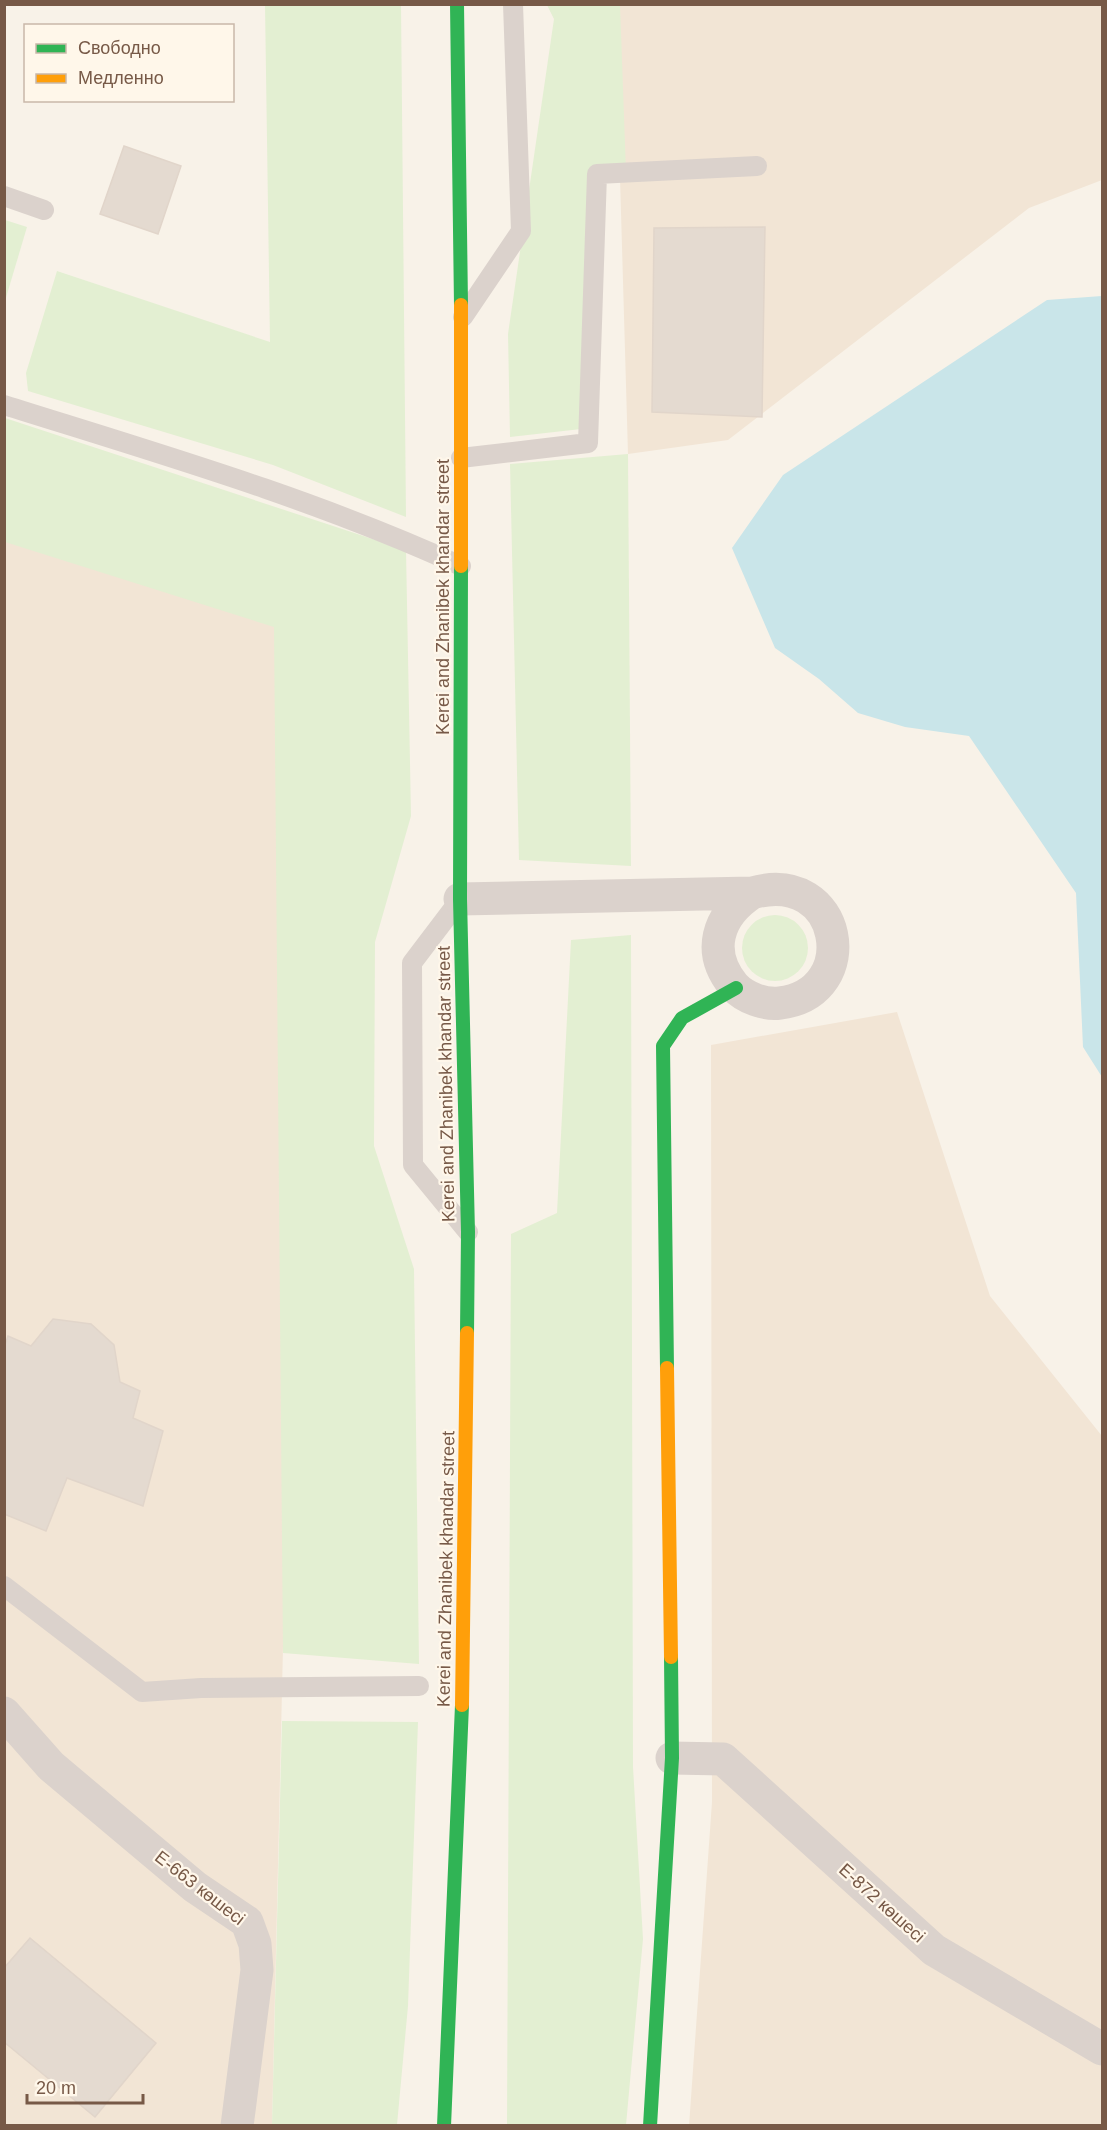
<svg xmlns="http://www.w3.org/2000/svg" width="1107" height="2130" viewBox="0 0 1107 2130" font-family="Arial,sans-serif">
<rect width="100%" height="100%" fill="#f8f2e8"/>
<g fill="#f2e5d5">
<polygon points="615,5 1102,5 1102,180 1029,208 728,440 628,454"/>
<polygon points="4,541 275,624 286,1517 272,2125 5,2125"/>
<polygon points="897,1012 990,1296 1102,1436 1102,2125 689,2126 712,1802 711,1045"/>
</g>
<g fill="#e3efd2">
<polygon points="265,5 401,5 406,517 273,465 28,391 26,373 57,271 270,342"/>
<polygon points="547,5 620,5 626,172 598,174 590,428 510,437 508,334 554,19"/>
<polygon points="5,220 27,227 5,301 4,220"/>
<polygon points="5,418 406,550 411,816 375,942 374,1146 414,1269 419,1664 283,1653 274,627 5,542"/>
<polygon points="628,454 631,866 519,860 510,464"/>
<circle cx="775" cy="948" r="33"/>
<polygon points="631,935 633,1767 643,1939 626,2125 507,2125 511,1234 557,1213 571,940"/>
<polygon points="282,1721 418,1722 408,2006 397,2125 272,2125"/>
</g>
<polygon fill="#c9e5e9" points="1102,296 1102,1077 1083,1047 1076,893 969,736 905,727 858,713 819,679 775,648 732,548 783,475 1047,300"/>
<g fill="#e4dad0" stroke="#e1d5ca" stroke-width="1.5">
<polygon points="124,146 181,166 158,234 100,214"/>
<polygon points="765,227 762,417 652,412 654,228"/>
<polygon points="53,1319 91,1324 114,1345 120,1382 140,1391 133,1418 163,1431 143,1506 67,1478 46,1531 4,1514 4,1348 8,1336 31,1346"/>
<polygon points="30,1938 156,2043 95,2117 4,2042 4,1968"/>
</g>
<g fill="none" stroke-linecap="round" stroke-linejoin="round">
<g stroke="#dbd2cc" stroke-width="20">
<polyline points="4,196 44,210"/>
<polyline points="463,317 521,231 513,4"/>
<path d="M4,405C160,454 312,498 461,566"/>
<polyline points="461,458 588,443 597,174 757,166"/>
<polyline points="459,901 412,963 413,1165 468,1232"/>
<polyline points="4,1586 142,1692 201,1688 419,1686"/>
</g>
<g stroke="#dbd2cc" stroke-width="33">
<path d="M460,899L752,893C843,867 864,993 780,1003C765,1005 745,998 734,986C706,952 717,916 752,893"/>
<polyline points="4,1713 51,1766 195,1887 247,1922 255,1944 257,1970 237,2126"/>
<polyline points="672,1758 723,1759 934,1950 1102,2049"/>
</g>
<g stroke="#30b455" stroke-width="14">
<polyline points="457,4 461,305"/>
<polyline points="461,566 460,899 468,1232 467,1333"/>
<polyline points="667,1368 663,1046 682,1018 736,988"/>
<polyline points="444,2126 462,1705"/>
<polyline points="650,2126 672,1758 671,1657"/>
</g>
<g stroke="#ff9f0a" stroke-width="14">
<polyline points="461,566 461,305"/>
<polyline points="667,1368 671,1657"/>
<polyline points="462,1705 467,1333"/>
</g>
</g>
<g text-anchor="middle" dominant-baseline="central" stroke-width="4.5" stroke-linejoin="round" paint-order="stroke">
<g font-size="18" fill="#775947" stroke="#fff7ea">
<text transform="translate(443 597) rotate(-90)">Kerei and Zhanibek khandar street</text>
<text transform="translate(446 1084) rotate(-91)">Kerei and Zhanibek khandar street</text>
<text transform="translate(446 1569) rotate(-89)">Kerei and Zhanibek khandar street</text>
<text transform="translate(200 1888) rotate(38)">Е-663 көшесі</text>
<text transform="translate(882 1903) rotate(42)">Е-872 көшесі</text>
</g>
</g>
<rect width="1107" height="2130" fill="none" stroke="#775947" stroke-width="12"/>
<rect x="24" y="24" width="210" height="78" fill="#fff7ea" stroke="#c9b8a9" stroke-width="1.5"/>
<rect x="36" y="44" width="30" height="9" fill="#30b455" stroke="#c9b8a9" stroke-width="1.5"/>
<text x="78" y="54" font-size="18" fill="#775947">Свободно</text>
<rect x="36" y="74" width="30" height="9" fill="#ff9f0a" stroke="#c9b8a9" stroke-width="1.5"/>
<text x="78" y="84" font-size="18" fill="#775947">Медленно</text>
<path d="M27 2094v9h116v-9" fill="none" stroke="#775947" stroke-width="3"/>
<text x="36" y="2094" font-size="18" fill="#775947" stroke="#fff7ea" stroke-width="4.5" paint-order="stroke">20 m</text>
</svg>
